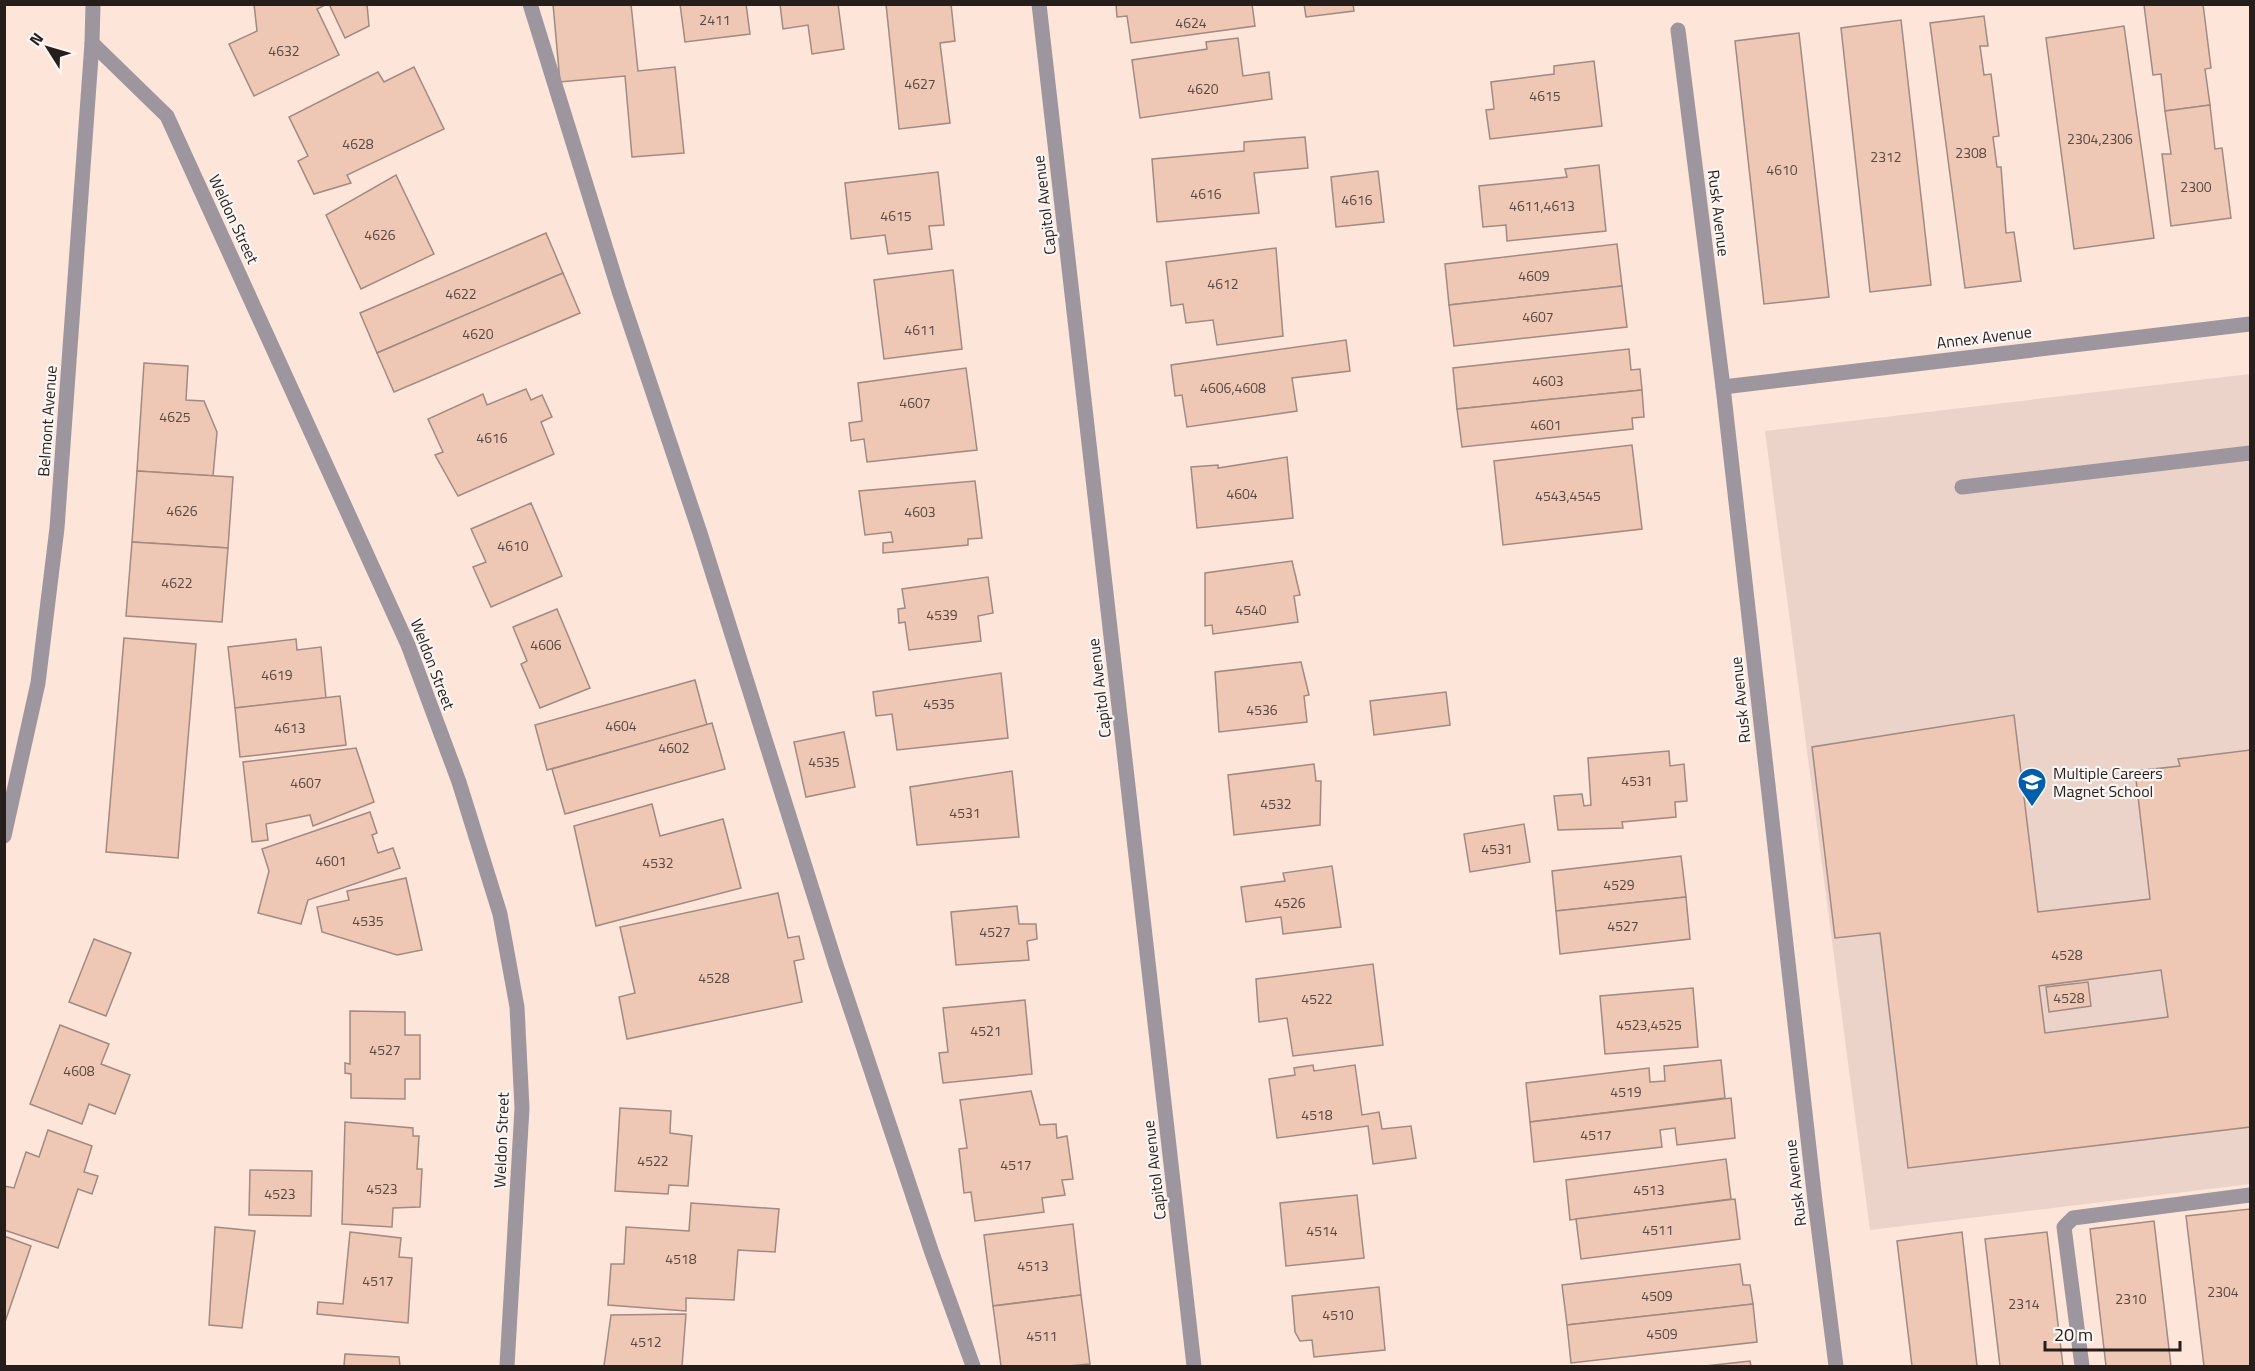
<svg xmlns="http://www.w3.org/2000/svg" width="2255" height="1371" viewBox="0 0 2255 1371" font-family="'Titillium Web',sans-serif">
<rect width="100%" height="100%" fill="#fde5da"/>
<polygon fill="#ebd3ca" points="2250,374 2250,1184 1870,1230 1765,431"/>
<g fill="#eec7b5" stroke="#a18a81" stroke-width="1.5" fill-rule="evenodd">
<polygon points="254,4 327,4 317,9 339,55 254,96 229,44 257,31"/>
<polygon points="329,4 367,4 369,26 345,38"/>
<polygon points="553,4 631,4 638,71 675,67 684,153 632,157 625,76 560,82"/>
<polygon points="680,4 746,4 750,34 685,42"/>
<polygon points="780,4 838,4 844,49 812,54 808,25 783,29"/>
<polygon points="886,4 951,4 955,41 940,43 950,123 899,129"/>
<polygon points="1116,4 1252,4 1255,26 1131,43 1127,16 1117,17"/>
<polygon points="1304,4 1353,4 1354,11 1306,17"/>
<polygon points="2203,4 2211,68 2205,69 2210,105 2165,111 2161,74 2153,75 2144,5"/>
<polygon points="1984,16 1988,46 1980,46 1984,75 1991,74 1999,136 1993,137 1997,167 2001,167 2006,233 2014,232 2021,281 1965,288 1930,23"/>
<polygon points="1901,20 1931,285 1870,292 1841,28"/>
<polygon points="2124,26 2154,238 2074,249 2046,38"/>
<polygon points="1799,33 1829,297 1764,304 1735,41"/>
<polygon points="1238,38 1243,76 1269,72 1272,99 1140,118 1132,60 1207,49 1206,42"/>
<polygon points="1594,61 1602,126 1490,139 1486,110 1494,109 1491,82 1554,74 1554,66"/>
<polygon points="414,67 444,129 347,175 351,183 314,194 298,161 308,156 289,117 378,72 384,82"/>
<polygon points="2210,105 2215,149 2222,148 2231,218 2171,226 2162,154 2171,154 2165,111"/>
<polygon points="1305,137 1308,168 1254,173 1259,213 1157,222 1152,159 1244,151 1244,142"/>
<polygon points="1599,165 1606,231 1507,241 1506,225 1483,227 1479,186 1567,177 1565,169"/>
<polygon points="1378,171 1384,222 1336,227 1331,177"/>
<polygon points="938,172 944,225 929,226 932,249 888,254 885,235 851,239 845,183"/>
<polygon points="396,175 434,254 361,289 326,215"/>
<polygon points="546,233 563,273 377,353 360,313"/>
<polygon points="1617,244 1622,286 1449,305 1445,264"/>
<polygon points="1276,248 1283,336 1217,345 1213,320 1186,323 1183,304 1171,306 1166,262"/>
<polygon points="953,270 962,349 884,359 874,280"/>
<polygon points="563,273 580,313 394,392 377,353"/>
<polygon points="1622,286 1627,327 1454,346 1449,305"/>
<polygon points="1346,340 1350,371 1292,378 1297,411 1187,427 1182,395 1175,396 1171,365"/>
<polygon points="1629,349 1631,370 1640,369 1642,390 1457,409 1453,368"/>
<polygon points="144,363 188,366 186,400 204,401 217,432 213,476 137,471"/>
<polygon points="966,368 977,450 867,462 864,439 851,441 849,423 862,421 858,383"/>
<polygon points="526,389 531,400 542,395 552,417 541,422 554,454 458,496 435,455 443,452 428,419 483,394 487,405"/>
<polygon points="1642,390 1644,417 1632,418 1633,429 1462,447 1457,409"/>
<polygon points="1632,445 1642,529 1503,545 1494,461"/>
<polygon points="1287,457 1293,518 1197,528 1191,467 1218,465 1218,468"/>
<polygon points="137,471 233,477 228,548 132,542"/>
<polygon points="975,481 982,538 968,539 968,545 883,553 883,543 893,542 891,532 865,535 859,491"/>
<polygon points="531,503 562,576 491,607 473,567 486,562 471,529"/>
<polygon points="132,542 228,548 222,622 126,616"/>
<polygon points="1292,561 1300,595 1294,596 1298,622 1213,634 1212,625 1205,626 1205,573"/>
<polygon points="988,577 993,613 978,616 981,641 909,650 905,622 899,623 898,609 905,608 902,589"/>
<polygon points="557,609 590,688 540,708 521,664 527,661 513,627"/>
<polygon points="124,638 196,644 178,858 106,852"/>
<polygon points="296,639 297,650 321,647 326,698 235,708 228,647"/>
<polygon points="1301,662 1309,695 1304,696 1307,722 1219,732 1215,672"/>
<polygon points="1001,673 1008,738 897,750 892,714 876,716 873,692"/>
<polygon points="695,680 707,725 547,770 535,725"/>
<polygon points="1446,692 1450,725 1374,735 1370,701"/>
<polygon points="340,696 346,745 240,757 235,708"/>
<path d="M2014,715L2038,912L2150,899L2135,771L2180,766L2178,759L2250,750V1127L1908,1168L1880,933L1835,938L1812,747ZM2161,970L2168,1017L2045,1033L2039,986Z"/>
<polygon points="712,723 725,769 565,814 552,769"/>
<polygon points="844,732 855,787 806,797 794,742"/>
<polygon points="356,748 374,802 313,826 310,815 266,824 268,840 252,842 243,762"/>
<polygon points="1669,751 1670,766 1684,764 1687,801 1675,802 1676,817 1622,822 1623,828 1558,830 1554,796 1582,794 1584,806 1591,805 1588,758"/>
<polygon points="1314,764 1316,781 1321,781 1320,825 1234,835 1228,775"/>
<polygon points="1012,771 1019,837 917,845 910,787"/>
<polygon points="652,804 660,836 723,819 741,888 596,926 574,826"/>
<polygon points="370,812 377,833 372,835 378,853 393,848 400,868 308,900 301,924 258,913 269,871 262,849"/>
<polygon points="1524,824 1530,862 1470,872 1464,834"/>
<polygon points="1681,856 1686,897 1556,911 1552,871"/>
<polygon points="1332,866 1341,927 1283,934 1281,917 1246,922 1241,887 1285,881 1283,873"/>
<polygon points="406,878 422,950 397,955 322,932 317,907 349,900 347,891"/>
<polygon points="778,893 788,938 799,936 804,959 794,961 802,1002 627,1039 619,997 635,993 620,927"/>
<polygon points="1686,897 1690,939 1560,954 1556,911"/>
<polygon points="1017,906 1019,924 1036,924 1037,939 1027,941 1029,960 956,965 951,912"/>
<polygon points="94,939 131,953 106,1016 69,1002"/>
<polygon points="1373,964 1383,1045 1293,1056 1287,1018 1259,1022 1256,979"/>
<polygon points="2088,982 2091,1006 2049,1012 2046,987"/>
<polygon points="1693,988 1698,1047 1605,1054 1600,996"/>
<polygon points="1025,1000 1032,1074 943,1083 939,1053 948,1052 943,1008"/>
<polygon points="350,1011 405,1012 405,1035 420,1035 420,1079 405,1079 405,1099 351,1098 351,1074 345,1073 345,1063 350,1064"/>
<polygon points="60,1025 109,1044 101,1064 130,1075 115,1114 89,1104 82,1124 30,1104"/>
<polygon points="1721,1060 1725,1098 1530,1122 1526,1083 1649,1068 1650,1082 1665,1081 1664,1066"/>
<polygon points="1313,1065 1314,1071 1355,1065 1362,1115 1379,1112 1382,1129 1411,1126 1416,1158 1373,1164 1368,1126 1277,1138 1269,1079 1295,1075 1294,1068"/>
<polygon points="1031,1091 1040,1125 1056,1124 1057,1138 1067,1136 1073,1179 1062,1180 1065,1195 1042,1198 1044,1212 975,1221 971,1192 964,1193 959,1149 967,1148 960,1100"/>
<polygon points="1731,1098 1735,1138 1677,1145 1675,1128 1660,1130 1662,1147 1534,1162 1530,1122"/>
<polygon points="620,1108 671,1111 670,1133 692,1136 688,1186 669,1185 668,1194 615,1191"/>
<polygon points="345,1122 413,1128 413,1136 419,1136 417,1169 422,1169 420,1207 393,1208 392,1227 342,1224"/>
<polygon points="48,1130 92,1146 84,1172 98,1176 92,1194 78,1189 58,1248 4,1230 4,1186 14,1188 26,1152 39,1157"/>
<polygon points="1726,1159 1731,1199 1570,1220 1566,1180"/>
<polygon points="250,1170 312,1171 311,1216 249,1215"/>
<polygon points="1357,1195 1364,1258 1286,1266 1280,1203"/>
<polygon points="1735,1199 1740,1239 1581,1259 1576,1219"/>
<polygon points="691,1203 779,1209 775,1252 738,1250 734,1300 686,1298 686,1311 608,1305 611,1264 624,1264 626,1227 689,1231"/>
<polygon points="2250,1209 2250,1366 2204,1366 2186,1216"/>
<polygon points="2154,1221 2171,1366 2106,1366 2090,1229"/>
<polygon points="1073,1224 1081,1295 993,1306 984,1235"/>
<polygon points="215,1227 255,1231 242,1328 209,1325"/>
<polygon points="350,1232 401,1238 399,1257 412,1258 408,1323 317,1314 318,1302 343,1304"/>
<polygon points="1962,1232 1977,1366 1912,1366 1897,1241"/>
<polygon points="2047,1232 2063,1366 2000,1366 1985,1239"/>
<polygon points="4,1236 31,1246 4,1325"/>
<polygon points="1740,1264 1743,1285 1750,1285 1753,1304 1567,1325 1562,1285"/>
<polygon points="1379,1287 1385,1350 1314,1357 1312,1340 1300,1341 1295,1332 1292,1296"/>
<polygon points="1081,1295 1090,1364 1069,1366 1001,1366 993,1306"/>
<polygon points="1753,1304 1757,1342 1571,1363 1567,1325"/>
<polygon points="686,1314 682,1366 604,1366 611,1315"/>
<polygon points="345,1354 399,1357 400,1366 344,1366"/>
<polygon points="1750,1361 1751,1366 1705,1366"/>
</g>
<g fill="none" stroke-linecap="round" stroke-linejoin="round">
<g stroke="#9e969e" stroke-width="15">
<polyline points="530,4 619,291 700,533 836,965 932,1253 973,1366"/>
<polyline points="1962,487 2250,453"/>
<polyline points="2082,1366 2064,1227 2073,1218 2250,1195"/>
</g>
<g stroke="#9e969e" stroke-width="15">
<polyline points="1039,4 1194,1366"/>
<polyline points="1678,30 1723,387 1815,1201 1836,1366"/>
<polyline points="92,43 167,116 408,645 459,782 500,914 517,1007 522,1108 507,1366"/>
<polyline points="1723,387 2250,324"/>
<polyline points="4,836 38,683 57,528 92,43 93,4"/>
</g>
</g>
<defs>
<g id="school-pin" transform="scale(1.5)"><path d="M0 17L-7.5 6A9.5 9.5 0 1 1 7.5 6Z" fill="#005eab" stroke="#fbf6f4"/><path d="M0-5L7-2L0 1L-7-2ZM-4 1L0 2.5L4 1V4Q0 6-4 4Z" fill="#fff"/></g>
</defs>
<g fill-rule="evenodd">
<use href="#school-pin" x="2032" y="782"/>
</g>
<g text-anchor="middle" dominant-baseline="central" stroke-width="4.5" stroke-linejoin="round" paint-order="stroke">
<g font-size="14" fill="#584841">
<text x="715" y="19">2411</text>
<text x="1191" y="22">4624</text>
<text x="284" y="50">4632</text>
<text x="920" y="83">4627</text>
<text x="1203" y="88">4620</text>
<text x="1545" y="95">4615</text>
<text x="2100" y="138">2304,2306</text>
<text x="358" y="143">4628</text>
<text x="1971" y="152">2308</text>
<text x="1886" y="156">2312</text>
<text x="1782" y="169">4610</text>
<text x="2196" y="186">2300</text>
<text x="1206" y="193">4616</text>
<text x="1357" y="199">4616</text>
<text x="1542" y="205">4611,4613</text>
<text x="896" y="215">4615</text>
<text x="380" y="234">4626</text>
<text x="1534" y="275">4609</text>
<text x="1223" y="283">4612</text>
<text x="461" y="293">4622</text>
<text x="1538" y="316">4607</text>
<text x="920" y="329">4611</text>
<text x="478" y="333">4620</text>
<text x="1548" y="380">4603</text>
<text x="1233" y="387">4606,4608</text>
<text x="915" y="402">4607</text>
<text x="175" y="416">4625</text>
<text x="1546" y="424">4601</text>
<text x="492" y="437">4616</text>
<text x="1242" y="493">4604</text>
<text x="1568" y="495">4543,4545</text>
<text x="182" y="510">4626</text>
<text x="920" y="511">4603</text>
<text x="513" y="545">4610</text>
<text x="177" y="582">4622</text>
<text x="1251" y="609">4540</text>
<text x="942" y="614">4539</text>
<text x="546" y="644">4606</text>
<text x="277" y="674">4619</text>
<text x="939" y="703">4535</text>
<text x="1262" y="709">4536</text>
<text x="621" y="725">4604</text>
<text x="290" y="727">4613</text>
<text x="674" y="747">4602</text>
<text x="824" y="761">4535</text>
<text x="1637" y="780">4531</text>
<text x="306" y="782">4607</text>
<text x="1276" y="803">4532</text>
<text x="965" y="812">4531</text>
<text x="1497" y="848">4531</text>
<text x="331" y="860">4601</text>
<text x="658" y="862">4532</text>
<text x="1619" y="884">4529</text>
<text x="1290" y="902">4526</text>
<text x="368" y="920">4535</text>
<text x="1623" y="925">4527</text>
<text x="995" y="931">4527</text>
<text x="2067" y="954">4528</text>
<text x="714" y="977">4528</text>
<text x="2069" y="997">4528</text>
<text x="1317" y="998">4522</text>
<text x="1649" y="1024">4523,4525</text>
<text x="986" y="1030">4521</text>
<text x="385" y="1049">4527</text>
<text x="79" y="1070">4608</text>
<text x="1626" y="1091">4519</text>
<text x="1317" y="1114">4518</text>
<text x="1596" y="1134">4517</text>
<text x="653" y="1160">4522</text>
<text x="1016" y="1164">4517</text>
<text x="382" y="1188">4523</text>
<text x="1649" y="1189">4513</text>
<text x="280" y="1193">4523</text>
<text x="1658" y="1229">4511</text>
<text x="1322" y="1230">4514</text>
<text x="681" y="1258">4518</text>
<text x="1033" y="1265">4513</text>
<text x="378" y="1280">4517</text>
<text x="2223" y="1291">2304</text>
<text x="1657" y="1295">4509</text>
<text x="2131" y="1298">2310</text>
<text x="2024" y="1303">2314</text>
<text x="1338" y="1314">4510</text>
<text x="1662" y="1333">4509</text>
<text x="1042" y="1335">4511</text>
<text x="646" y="1341">4512</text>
</g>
<g font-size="16" fill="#261e1a" stroke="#fbf6f4">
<text transform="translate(1044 205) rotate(-97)">Capitol Avenue</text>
<text transform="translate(1719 213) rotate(83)">Rusk Avenue</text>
<text transform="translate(234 219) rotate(65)">Weldon Street</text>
<text transform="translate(1984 337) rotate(-7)">Annex Avenue</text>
<text transform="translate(47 421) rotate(-86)">Belmont Avenue</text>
<text transform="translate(433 664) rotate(69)">Weldon Street</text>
<text transform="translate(1099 688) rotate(-97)">Capitol Avenue</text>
<text transform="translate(1740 700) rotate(-96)">Rusk Avenue</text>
<text transform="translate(501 1140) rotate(-88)">Weldon Street</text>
<text transform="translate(1154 1170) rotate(-97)">Capitol Avenue</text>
<text transform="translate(1795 1183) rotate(-97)">Rusk Avenue</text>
</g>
<g font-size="16" fill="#261e1a" stroke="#fbf6f4" text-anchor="start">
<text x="2053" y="773">Multiple Careers<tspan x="2053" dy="18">Magnet School</tspan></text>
</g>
</g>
<rect width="2255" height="1371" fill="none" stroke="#261e1a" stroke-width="12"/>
<g transform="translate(48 48) rotate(307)" stroke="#fbf6f4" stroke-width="4.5" paint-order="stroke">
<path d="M0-4.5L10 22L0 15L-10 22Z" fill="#261e1a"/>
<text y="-9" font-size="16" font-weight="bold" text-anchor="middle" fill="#261e1a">N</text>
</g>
<path d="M2045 1341v9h135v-9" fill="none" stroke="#261e1a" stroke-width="3"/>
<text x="2054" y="1341" font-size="18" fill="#261e1a" stroke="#fbf6f4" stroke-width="4.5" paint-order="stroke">20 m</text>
</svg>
